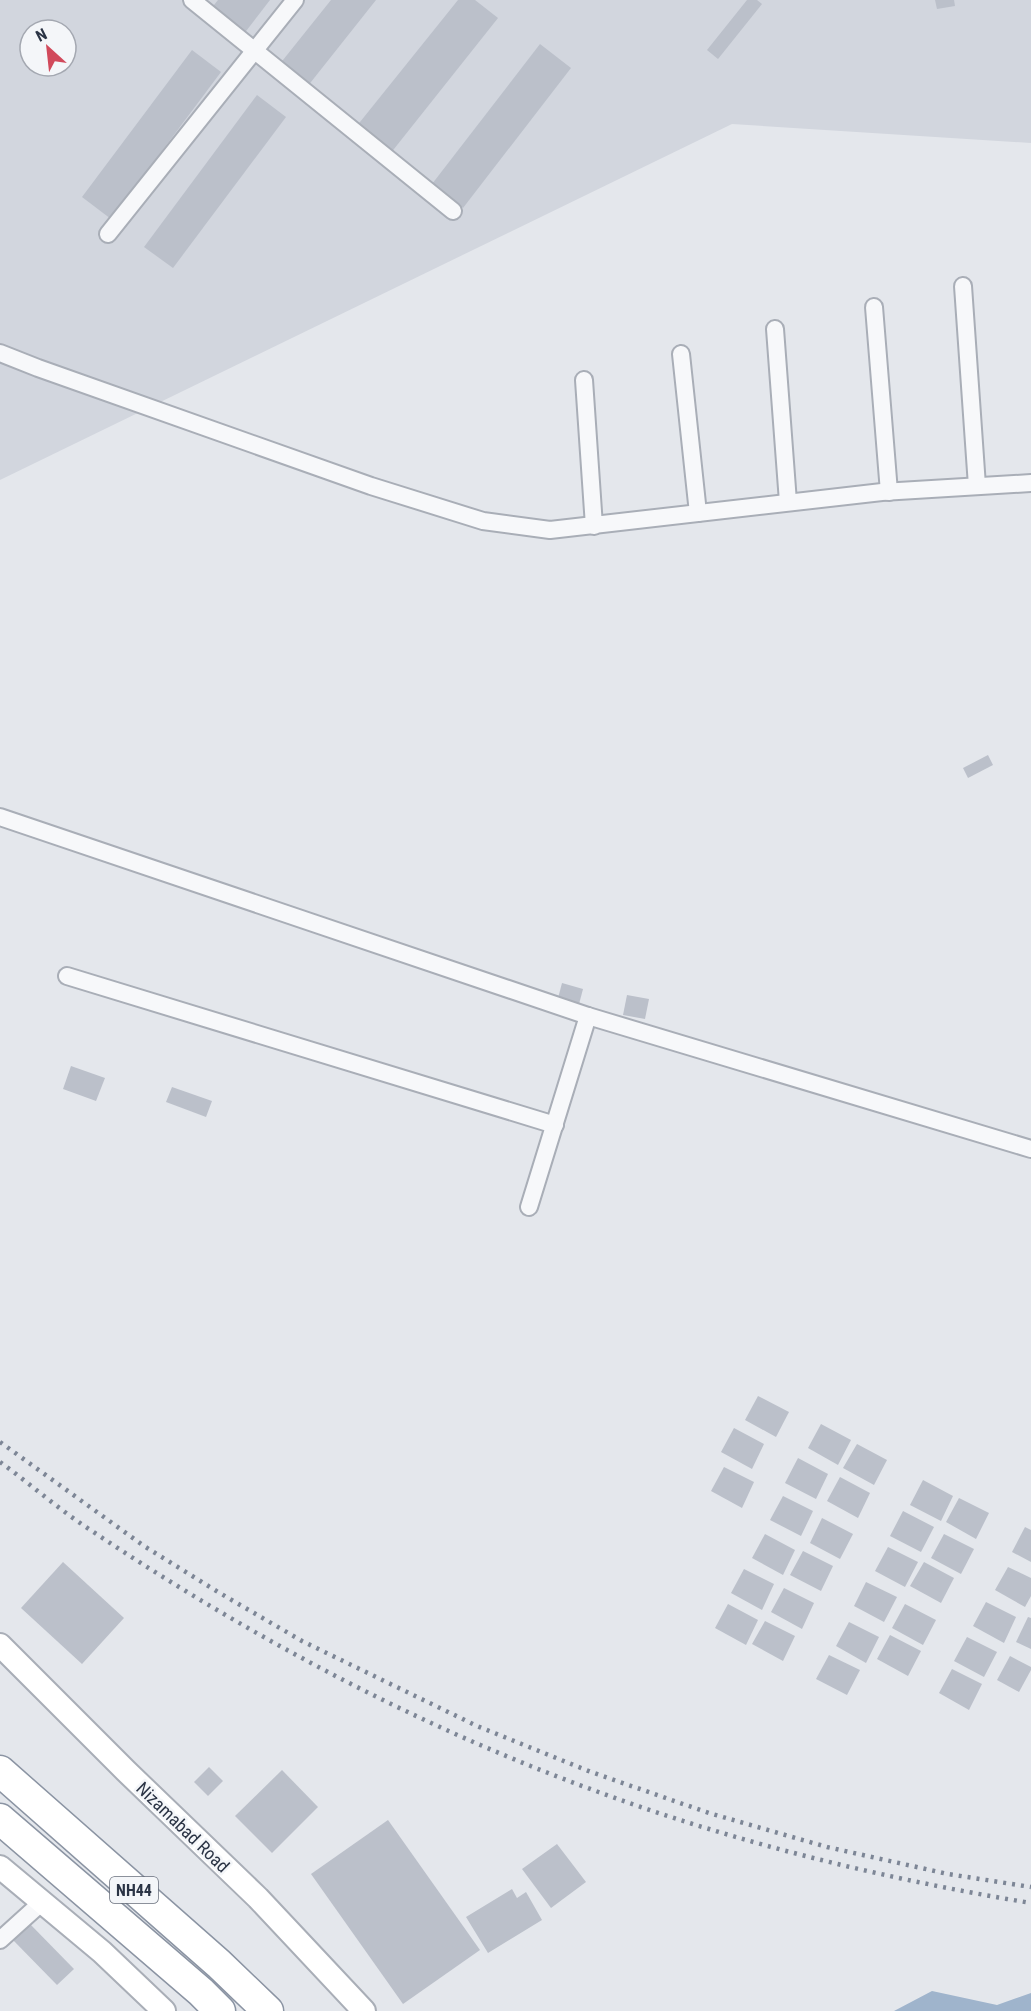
<svg xmlns="http://www.w3.org/2000/svg" width="1031" height="2011" viewBox="0 0 1031 2011" font-family="'Roboto Condensed',sans-serif">
<rect width="100%" height="100%" fill="#e4e7ec"/>
<path fill="#d2d6de" fill-rule="evenodd" d="M0,0H1031V143L732,124L0,480ZM30,30H66V66H30Z"/>
<polygon fill="#9fb4cc" points="932,1991 997,2005 1031,1993 1031,2011 894,2011"/>
<g fill="#bbc0ca">
<polygon points="218,0 270,0 243,35 210,10"/>
<polygon points="331,0 376,0 307,87 279,65"/>
<polygon points="458,0 475,0 498,18 390,154 356,127"/>
<polygon points="747,0 757,0 762,4 718,59 707,50"/>
<polygon points="935,0 954,0 955,6 937,9"/>
<polygon points="540,44 571,68 463,208 432,184"/>
<polygon points="192,50 221,72 111,219 82,197"/>
<polygon points="257,95 286,117 173,268 144,247"/>
<polygon points="988,755 993,765 968,778 963,768"/>
<polygon points="562,983 583,989 578,1008 557,1002"/>
<polygon points="627,995 649,999 645,1019 623,1015"/>
<polygon points="71,1066 105,1078 96,1101 63,1089"/>
<polygon points="172,1087 212,1101 206,1117 166,1102"/>
<polygon points="758,1396 789,1412 776,1437 745,1420"/>
<polygon points="821,1424 851,1440 838,1465 808,1448"/>
<polygon points="734,1428 764,1444 752,1469 721,1452"/>
<polygon points="857,1444 887,1460 874,1485 843,1468"/>
<polygon points="798,1458 828,1474 816,1499 785,1483"/>
<polygon points="724,1467 754,1482 742,1508 711,1491"/>
<polygon points="840,1477 870,1493 858,1518 827,1501"/>
<polygon points="923,1480 953,1496 941,1521 910,1505"/>
<polygon points="783,1496 813,1511 801,1536 770,1520"/>
<polygon points="959,1498 989,1513 976,1539 946,1522"/>
<polygon points="903,1511 934,1527 921,1552 890,1536"/>
<polygon points="822,1518 853,1534 840,1559 810,1543"/>
<polygon points="1025,1527 1031,1530 1031,1562 1012,1552"/>
<polygon points="765,1534 795,1550 783,1575 752,1558"/>
<polygon points="944,1534 974,1549 961,1574 931,1558"/>
<polygon points="888,1547 918,1562 905,1587 875,1571"/>
<polygon points="803,1551 833,1566 821,1591 790,1575"/>
<polygon points="63,1562 124,1618 82,1664 21,1608"/>
<polygon points="924,1562 954,1578 941,1603 910,1586"/>
<polygon points="1008,1567 1031,1578 1031,1596 1025,1607 995,1590"/>
<polygon points="744,1569 774,1584 762,1610 731,1593"/>
<polygon points="866,1582 897,1597 884,1622 854,1606"/>
<polygon points="784,1588 814,1603 802,1629 771,1612"/>
<polygon points="986,1602 1016,1617 1004,1643 973,1626"/>
<polygon points="728,1604 758,1620 746,1645 715,1628"/>
<polygon points="905,1604 936,1620 923,1645 892,1628"/>
<polygon points="1028,1617 1031,1618 1031,1649 1016,1642"/>
<polygon points="765,1621 795,1636 783,1661 752,1644"/>
<polygon points="849,1622 879,1637 866,1663 836,1646"/>
<polygon points="890,1635 921,1651 908,1676 877,1659"/>
<polygon points="967,1637 997,1652 984,1677 954,1661"/>
<polygon points="829,1655 860,1670 847,1695 816,1679"/>
<polygon points="1010,1656 1031,1667 1031,1670 1019,1692 997,1680"/>
<polygon points="952,1669 982,1684 969,1710 939,1693"/>
<polygon points="209,1767 223,1781 208,1796 194,1782"/>
<polygon points="282,1770 318,1807 272,1853 235,1816"/>
<polygon points="388,1820 480,1950 403,2004 311,1874"/>
<polygon points="557,1844 586,1882 551,1908 522,1869"/>
<polygon points="512,1889 517,1898 526,1892 542,1920 488,1953 466,1917"/>
<polygon points="29,1923 74,1969 57,1985 12,1939"/>
</g>
<g fill="none" stroke-linecap="round" stroke-linejoin="round">
<g stroke="#a9aeb7" stroke-width="20">
<g id="street">
<polyline points="192,0 453,211"/>
<polyline points="108,234 295,0"/>
<polyline points="963,286 977,486"/>
<polyline points="874,307 889,492"/>
<polyline points="775,329 788,502"/>
<polyline points="0,353 38,368 371,486 483,521 550,530 882,492 1031,483"/>
<polyline points="681,354 698,513"/>
<polyline points="584,380 594,526"/>
<polyline points="0,817 588,1016 1031,1149"/>
<polyline points="67,976 555,1125"/>
<polyline points="529,1207 588,1016"/>
<polyline points="0,1940 41,1903"/>
</g>
</g>
<g stroke="#a9aeb7" stroke-width="26">
<g id="secondary">
<polyline points="0,1645 126,1771 258,1898 364,2011"/>
<polyline points="0,1867 102,1952 164,2011"/>
</g>
</g>
<g stroke="#8b94a3" stroke-width="33">
<g id="highway">
<polyline points="0,1771 219,1964 268,2011"/>
<polyline points="0,1819 201,1992 220,2011"/>
</g>
</g>
<use href="#street" stroke="#f7f8fa" stroke-width="16"/>
<use href="#secondary" stroke="#fff" stroke-width="22"/>
<use href="#highway" stroke="#fff" stroke-width="30"/>
<g stroke="#7d8696" stroke-width="4.5" stroke-dasharray="3 6" stroke-linecap="butt">
<polyline points="0,1442 144,1546 218,1592 302,1641 477,1726 591,1772 709,1813 827,1847 948,1874 1031,1887"/>
<path d="M0,1462C29,1483 56,1507 86,1527C242,1632 409,1722 585,1787C729,1841 879,1878 1031,1903"/>
</g>
</g>
<g text-anchor="middle" dominant-baseline="central" stroke-width="5" stroke-linejoin="round" paint-order="stroke">
<rect fill="#f4f6f9" stroke="#676e7b" stroke-width="1.5" x="110" y="1877" width="48" height="26" rx="4.5"/>
<g font-size="16" font-weight="bold" fill="#2b3445">
<text x="134" y="1890">NH44</text>
</g>
<g font-size="18" fill="#2b3445" stroke="#f4f6f9">
<text transform="translate(183 1827) rotate(44)">Nizamabad Road</text>
</g>
</g>
<g transform="translate(48 48) rotate(333)"><circle r="28" fill="#f4f6f9" stroke="#a4a8b1" stroke-width="1.5"/>
<path d="M0-4.5L10 22L0 15L-10 22Z" fill="#d1495b"/>
<text y="-9" font-size="16" font-weight="bold" text-anchor="middle" fill="#2b3445">N</text>
</g>
</svg>
